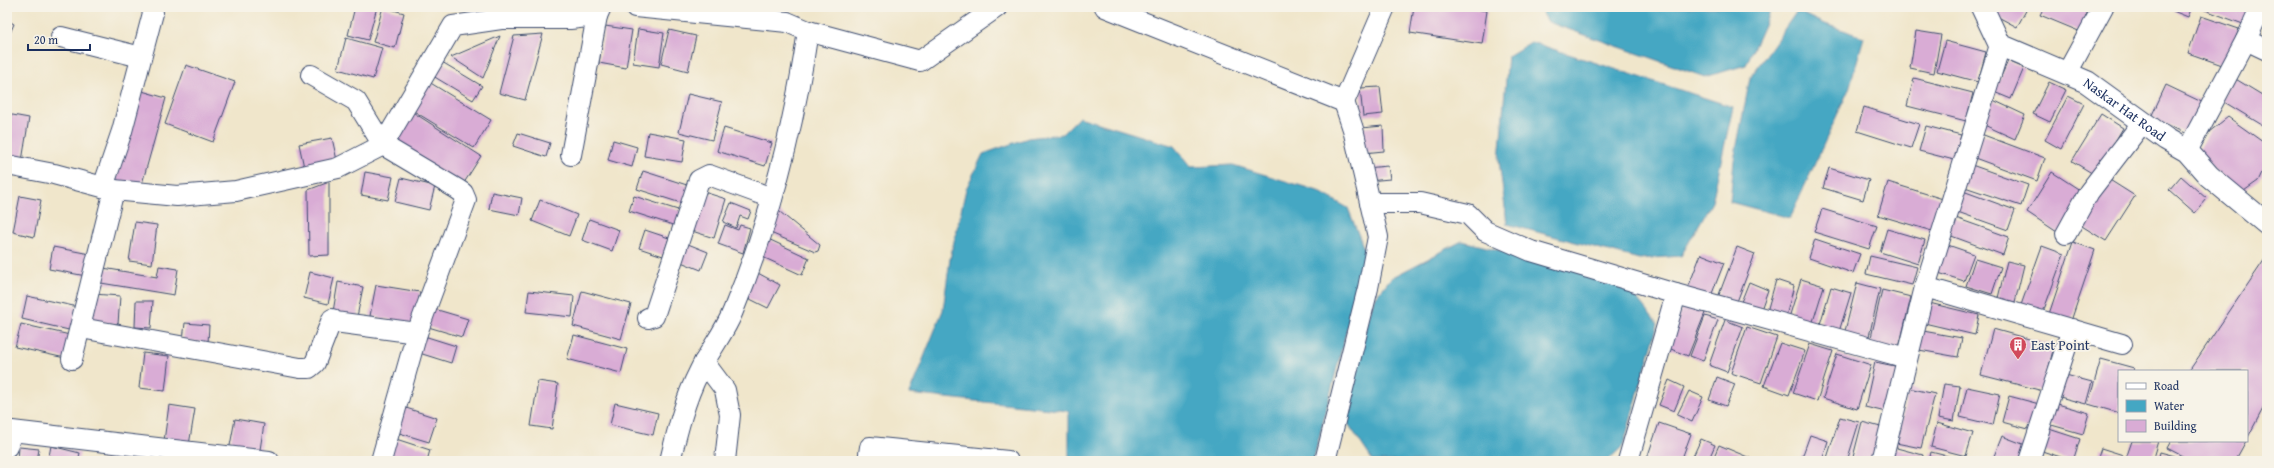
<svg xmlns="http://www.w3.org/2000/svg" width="2274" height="468" viewBox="0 0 2274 468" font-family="'Gentium Book Plus',serif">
<rect width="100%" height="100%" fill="#f7f3e8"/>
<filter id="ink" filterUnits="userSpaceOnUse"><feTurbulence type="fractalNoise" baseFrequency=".025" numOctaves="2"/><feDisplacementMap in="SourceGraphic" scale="8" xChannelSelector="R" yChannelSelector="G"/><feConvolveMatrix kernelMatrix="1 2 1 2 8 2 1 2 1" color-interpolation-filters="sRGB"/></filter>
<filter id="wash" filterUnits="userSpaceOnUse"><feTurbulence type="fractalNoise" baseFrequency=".012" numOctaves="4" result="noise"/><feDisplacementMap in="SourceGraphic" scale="16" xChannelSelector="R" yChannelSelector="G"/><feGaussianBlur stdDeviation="0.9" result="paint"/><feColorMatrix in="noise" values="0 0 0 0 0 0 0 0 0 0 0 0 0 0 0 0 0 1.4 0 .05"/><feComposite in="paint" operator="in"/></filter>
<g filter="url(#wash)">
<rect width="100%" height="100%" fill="#f0e6cb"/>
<g fill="#44a7c3" stroke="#306b90">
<polygon points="1539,7 1772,7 1746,65 1705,77 1548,22"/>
<polygon points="1797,11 1822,23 1864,37 1849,89 1790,218 1730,202 1734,160 1750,78"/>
<polygon points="1531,42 1733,107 1712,202 1681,256 1639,259 1507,224 1499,160 1508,56"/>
<polygon points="1079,117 1174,146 1191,167 1233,165 1318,191 1348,208 1366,254 1313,461 1069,461 1069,411 909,394 943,310 950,259 966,189 983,154 1028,138 1062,134"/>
<polygon points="1462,241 1622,280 1658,324 1623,446 1607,461 1373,461 1341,413 1374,299 1391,278"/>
</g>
<g id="blocks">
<g fill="#d9acd5">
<polygon points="355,7 377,7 368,40 348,35"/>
<polygon points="383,7 404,13 395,48 373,42"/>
<polygon points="732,7 780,7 780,13"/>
<polygon points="1414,7 1464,7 1487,11 1482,44 1410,33"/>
<polygon points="1984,7 2028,7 2017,27 1983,9"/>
<polygon points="2044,7 2080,7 2088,10 2081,32 2040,15"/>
<polygon points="2174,7 2192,7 2188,17 2173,11"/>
<polygon points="2197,7 2250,7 2243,24"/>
<polygon points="2201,16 2239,29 2225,66 2188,53"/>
<polygon points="7,20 14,24 7,40"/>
<polygon points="605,26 632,30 626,68 599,63"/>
<polygon points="638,29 664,33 659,67 633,63"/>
<polygon points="669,30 696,36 688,71 661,64"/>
<polygon points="1916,31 1941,35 1934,73 1910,68"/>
<polygon points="543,34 525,100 499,93 514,36"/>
<polygon points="500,36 483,78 451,57"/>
<polygon points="346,38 382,48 373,79 338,69"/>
<polygon points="1945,41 1986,52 1978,82 1937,71"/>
<polygon points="2008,61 2024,68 2011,99 1994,92"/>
<polygon points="442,62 482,86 473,100 433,76"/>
<polygon points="186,65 235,82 213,142 165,124"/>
<polygon points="1914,78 1973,93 1966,121 1907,106"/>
<polygon points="2234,78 2267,98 2267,128 2221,100"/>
<polygon points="429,82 491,120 474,148 412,110"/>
<polygon points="2049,82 2066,90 2050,122 2033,114"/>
<polygon points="2166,85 2206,104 2191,136 2151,117"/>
<polygon points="1380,87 1383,114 1363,116 1360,88"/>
<polygon points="142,91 166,98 140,191 115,184"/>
<polygon points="688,94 722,102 712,140 679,132"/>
<polygon points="2068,96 2084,104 2061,149 2045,140"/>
<polygon points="1993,100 2025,115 2015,139 1982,124"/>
<polygon points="1864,107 1919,124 1911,148 1857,131"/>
<polygon points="411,111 481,156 462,186 391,141"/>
<polygon points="7,114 29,118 22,161 7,159"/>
<polygon points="2101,114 2123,128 2095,175 2072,161"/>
<polygon points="2228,117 2267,145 2267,162 2258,181 2241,193 2197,153 2209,132"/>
<polygon points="1383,126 1384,151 1363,153 1361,128"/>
<polygon points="1926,126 1961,135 1954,160 1919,151"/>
<polygon points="724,128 772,143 765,166 717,151"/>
<polygon points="648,132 686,139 682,162 644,156"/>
<polygon points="518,133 550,143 546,157 513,146"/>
<polygon points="1981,134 2045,158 2037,181 1972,157"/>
<polygon points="332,138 338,165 305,172 299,144"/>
<polygon points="613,140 637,147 632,167 608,160"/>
<polygon points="1966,163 2028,185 2021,206 1959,185"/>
<polygon points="1388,166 1390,179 1368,181 1366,168"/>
<polygon points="1829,168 1869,180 1863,200 1823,188"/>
<polygon points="643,171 690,186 684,204 637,189"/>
<polygon points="365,172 393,177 388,200 361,195"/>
<polygon points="2052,172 2086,194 2060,234 2027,212"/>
<polygon points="2181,176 2207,199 2195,213 2169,190"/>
<polygon points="2105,177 2135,196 2106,241 2077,223"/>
<polygon points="401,178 435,186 429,210 395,202"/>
<polygon points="329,182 329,255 309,256 308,190"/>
<polygon points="1888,182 1943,199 1932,231 1878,215"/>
<polygon points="1963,191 2015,210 2008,230 1955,211"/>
<polygon points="492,192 522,198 519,215 489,209"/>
<polygon points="704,192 726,199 714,238 692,231"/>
<polygon points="20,196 41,200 34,237 13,232"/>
<polygon points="634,196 681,211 676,226 629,211"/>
<polygon points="540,200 577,215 569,236 532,221"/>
<polygon points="731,203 751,211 748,219 740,216 736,228 723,222"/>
<polygon points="774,207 820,245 818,251 815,252 766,231"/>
<polygon points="1822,209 1877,226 1869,249 1814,232"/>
<polygon points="1953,217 2009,237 2003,255 1946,234"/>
<polygon points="589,219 619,230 612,251 582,240"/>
<polygon points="135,222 157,225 152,264 129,261"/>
<polygon points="725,225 738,230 740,225 750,228 743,253 718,244"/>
<polygon points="1887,229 1925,240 1918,264 1880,252"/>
<polygon points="645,230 669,238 663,256 639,248"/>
<polygon points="764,237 809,258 802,275 756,254"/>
<polygon points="1815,239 1860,254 1853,273 1809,258"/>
<polygon points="683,242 708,252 701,270 676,260"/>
<polygon points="2073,242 2095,250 2070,324 2048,317"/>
<polygon points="1942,243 1974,254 1964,281 1932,271"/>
<polygon points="2042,246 2064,254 2042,315 2020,308"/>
<polygon points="53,247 90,254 86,276 49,269"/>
<polygon points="1737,247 1755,254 1735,307 1717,300"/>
<polygon points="1701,254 1724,263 1709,301 1686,293"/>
<polygon points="1870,256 1917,267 1912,285 1866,274"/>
<polygon points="2267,256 2267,401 2247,439 2247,371 2189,371"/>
<polygon points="1975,259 2001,267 1992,294 1966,286"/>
<polygon points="2007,261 2024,265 2015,302 1998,298"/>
<polygon points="159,266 178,269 174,295 101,283 103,268 157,277"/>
<polygon points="310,272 334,278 328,304 304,298"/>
<polygon points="756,272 780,285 768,308 744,296"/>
<polygon points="1801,279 1824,286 1811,328 1788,321"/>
<polygon points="1776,280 1794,286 1785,320 1766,315"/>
<polygon points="338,282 363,287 357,317 333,312"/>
<polygon points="1749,282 1768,290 1759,315 1739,307"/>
<polygon points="1857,283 1880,289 1867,345 1843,339"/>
<polygon points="376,285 420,292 414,324 370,316"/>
<polygon points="1831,287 1851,293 1837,338 1818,331"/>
<polygon points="1882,290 1911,297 1898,352 1869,346"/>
<polygon points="529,291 574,296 572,317 526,312"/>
<polygon points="582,291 631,304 621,339 573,326"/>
<polygon points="93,294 120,296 118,324 90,321"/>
<polygon points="27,296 78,307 73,331 22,319"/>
<polygon points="136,301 153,301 151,328 135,327"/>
<polygon points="1925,302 1979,315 1975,335 1920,322"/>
<polygon points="1683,305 1705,313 1688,356 1666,347"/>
<polygon points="431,308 468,319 462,337 425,326"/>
<polygon points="1705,316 1718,320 1703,361 1690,356"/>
<polygon points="1725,320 1743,327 1727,372 1709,365"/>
<polygon points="185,323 209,325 208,343 183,340"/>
<polygon points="21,324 70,335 65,358 15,347"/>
<polygon points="1747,327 1777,337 1761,383 1731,373"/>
<polygon points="1993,329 2054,346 2043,391 1981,375"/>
<polygon points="1923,331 1962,338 1958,357 1919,350"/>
<polygon points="421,335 456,346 451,363 416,352"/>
<polygon points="574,335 627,349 621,373 567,359"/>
<polygon points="1780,343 1805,351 1789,395 1764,386"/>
<polygon points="1810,344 1833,351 1817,401 1793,393"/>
<polygon points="143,353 169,356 165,391 139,388"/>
<polygon points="1837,354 1871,365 1857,409 1823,398"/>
<polygon points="2101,359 2134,368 2133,371 2119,371 2119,413 2088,404"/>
<polygon points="1875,362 1900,367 1890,413 1865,407"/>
<polygon points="2062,374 2092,382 2086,404 2056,396"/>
<polygon points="1717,377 1735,384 1726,406 1709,400"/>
<polygon points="1669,380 1684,387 1674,411 1659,405"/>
<polygon points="538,381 558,384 552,429 531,426"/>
<polygon points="1944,384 1960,386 1954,421 1938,418"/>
<polygon points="1967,387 2000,394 1993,425 1960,417"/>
<polygon points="1909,388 1935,394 1921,448 1896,443"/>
<polygon points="1689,391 1703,397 1692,422 1677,415"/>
<polygon points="2009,396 2043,405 2036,431 2002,422"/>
<polygon points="615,403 658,413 653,435 610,425"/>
<polygon points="2054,403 2089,413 2083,434 2048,424"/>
<polygon points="169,405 195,409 189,445 164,441"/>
<polygon points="403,407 437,418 429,442 396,432"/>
<polygon points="1840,417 1859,422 1847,461 1826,461"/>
<polygon points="235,419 264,424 259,456 229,451"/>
<polygon points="1862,422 1888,429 1880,461 1852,461"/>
<polygon points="1659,423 1691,434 1681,461 1646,461"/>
<polygon points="1937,423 1973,433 1966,456 1931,447"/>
<polygon points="2049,429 2080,439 2073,461 2042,451"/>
<polygon points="1810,435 1828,441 1822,461 1801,460"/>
<polygon points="2002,436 2028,446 2022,461 1992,461"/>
<polygon points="393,438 430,450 427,461 391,461"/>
<polygon points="1701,439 1715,445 1708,461 1691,461"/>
<polygon points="2132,441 2158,441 2152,461 2125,461"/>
<polygon points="2171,441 2246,441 2235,461 2192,461 2167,448"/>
<polygon points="1719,445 1750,458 1749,461 1712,461"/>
<polygon points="51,446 80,453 78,461 48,461"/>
<polygon points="19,447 39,449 37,461 18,461"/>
<polygon points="1893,447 1923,455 1922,461 1889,461"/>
<polygon points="2101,448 2123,455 2121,461 2097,461"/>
<polygon points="1931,452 1963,460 1963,461 1929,461"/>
<polygon points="2160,452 2175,456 2174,461 2158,461"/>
<polygon points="874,455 907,460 907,461 873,461"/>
</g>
</g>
</g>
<g filter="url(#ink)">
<use href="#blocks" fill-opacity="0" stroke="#3b4a6e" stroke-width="1"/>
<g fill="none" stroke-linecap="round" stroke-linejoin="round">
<g stroke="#3b4a6e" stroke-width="22">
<g id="minor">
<polyline points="635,7 787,22 808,31 920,61 997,7"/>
<polyline points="1105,7 1344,102 1385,7"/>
<polyline points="61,37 141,57"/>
<polyline points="2246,40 2267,50"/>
<polyline points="2067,73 2103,7"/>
<polyline points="311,75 356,101 383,145 457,189 463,193 466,200 417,333 381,461"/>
<polyline points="2187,151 2246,40 2261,7"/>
<polyline points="571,155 597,16"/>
<polyline points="7,165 54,174 114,190 177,196 236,191 338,168 383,145 453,26 501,19 570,19 597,16 601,7"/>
<polyline points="103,187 122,131 153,13"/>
<polyline points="1370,203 1420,203 1468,214 1485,231 1531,251 1676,294 1907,358"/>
<polyline points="2066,234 2089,192 2139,127 2138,118"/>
<polyline points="1925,287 2122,344"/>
<polyline points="648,318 654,316 699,180 709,175 772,198"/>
<polyline points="81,328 300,368 309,368 315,363 332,319 335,322 417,333"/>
<polyline points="72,359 114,190"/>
<polyline points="704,362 725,390 730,415 725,461"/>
<polyline points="7,447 12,431 269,461"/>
<path d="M670,461C677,432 685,399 699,372C709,351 725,332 733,311C770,222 794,127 808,31"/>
<polyline points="868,461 870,447 1008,461"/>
<polyline points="1325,461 1368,288 1378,237 1353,129 1344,102"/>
<polyline points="1628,461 1676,294"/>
<polyline points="1882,461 1925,287 2000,45"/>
<polyline points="2029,461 2072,329"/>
</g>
</g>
<g stroke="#3b4a6e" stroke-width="24">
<g id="tertiary">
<path id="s1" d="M1982,7L2000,45L2087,82L2166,139L2187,151L2209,176L2267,224"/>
</g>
</g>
<use href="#minor" stroke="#fff" stroke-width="20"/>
<use href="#tertiary" stroke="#fff" stroke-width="22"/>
</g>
</g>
<defs>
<g id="building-pin" transform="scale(0.9)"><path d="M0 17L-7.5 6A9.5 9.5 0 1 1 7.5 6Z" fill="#d1495b" stroke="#f7f3e8"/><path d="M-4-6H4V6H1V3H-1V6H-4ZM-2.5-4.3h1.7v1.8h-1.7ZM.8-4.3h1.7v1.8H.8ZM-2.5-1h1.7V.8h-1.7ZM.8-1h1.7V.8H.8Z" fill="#fff"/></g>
</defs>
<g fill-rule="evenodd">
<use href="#building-pin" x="2018" y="345"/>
</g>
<g text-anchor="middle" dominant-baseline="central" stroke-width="3.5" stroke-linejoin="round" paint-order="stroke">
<g font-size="14" fill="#1b2f5e" stroke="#f7f3e8">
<text stroke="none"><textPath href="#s1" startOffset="183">Naskar Hat Road</textPath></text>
</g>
<g font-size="14" fill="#1b2f5e" stroke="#f7f3e8" text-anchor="start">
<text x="2031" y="345">East Point</text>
</g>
</g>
<rect width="2274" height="468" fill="none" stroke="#f7f3e8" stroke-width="24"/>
<rect x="2118" y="370" width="130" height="72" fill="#f7f3e8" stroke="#9fa5b1"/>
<rect x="2126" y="383" width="20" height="6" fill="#ffffff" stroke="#9fa5b1"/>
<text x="2154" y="390" font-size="12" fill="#1b2f5e">Road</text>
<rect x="2126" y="400" width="20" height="12" fill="#44a7c3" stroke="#9fa5b1"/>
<text x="2154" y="410" font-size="12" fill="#1b2f5e">Water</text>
<rect x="2126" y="420" width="20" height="12" fill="#d9acd5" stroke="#9fa5b1"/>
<text x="2154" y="430" font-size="12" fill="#1b2f5e">Building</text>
<path d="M28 44v6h62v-6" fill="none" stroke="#1b2f5e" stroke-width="2"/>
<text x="34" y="44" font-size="12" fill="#1b2f5e" stroke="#f7f3e8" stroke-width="3" paint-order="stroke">20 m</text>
</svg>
